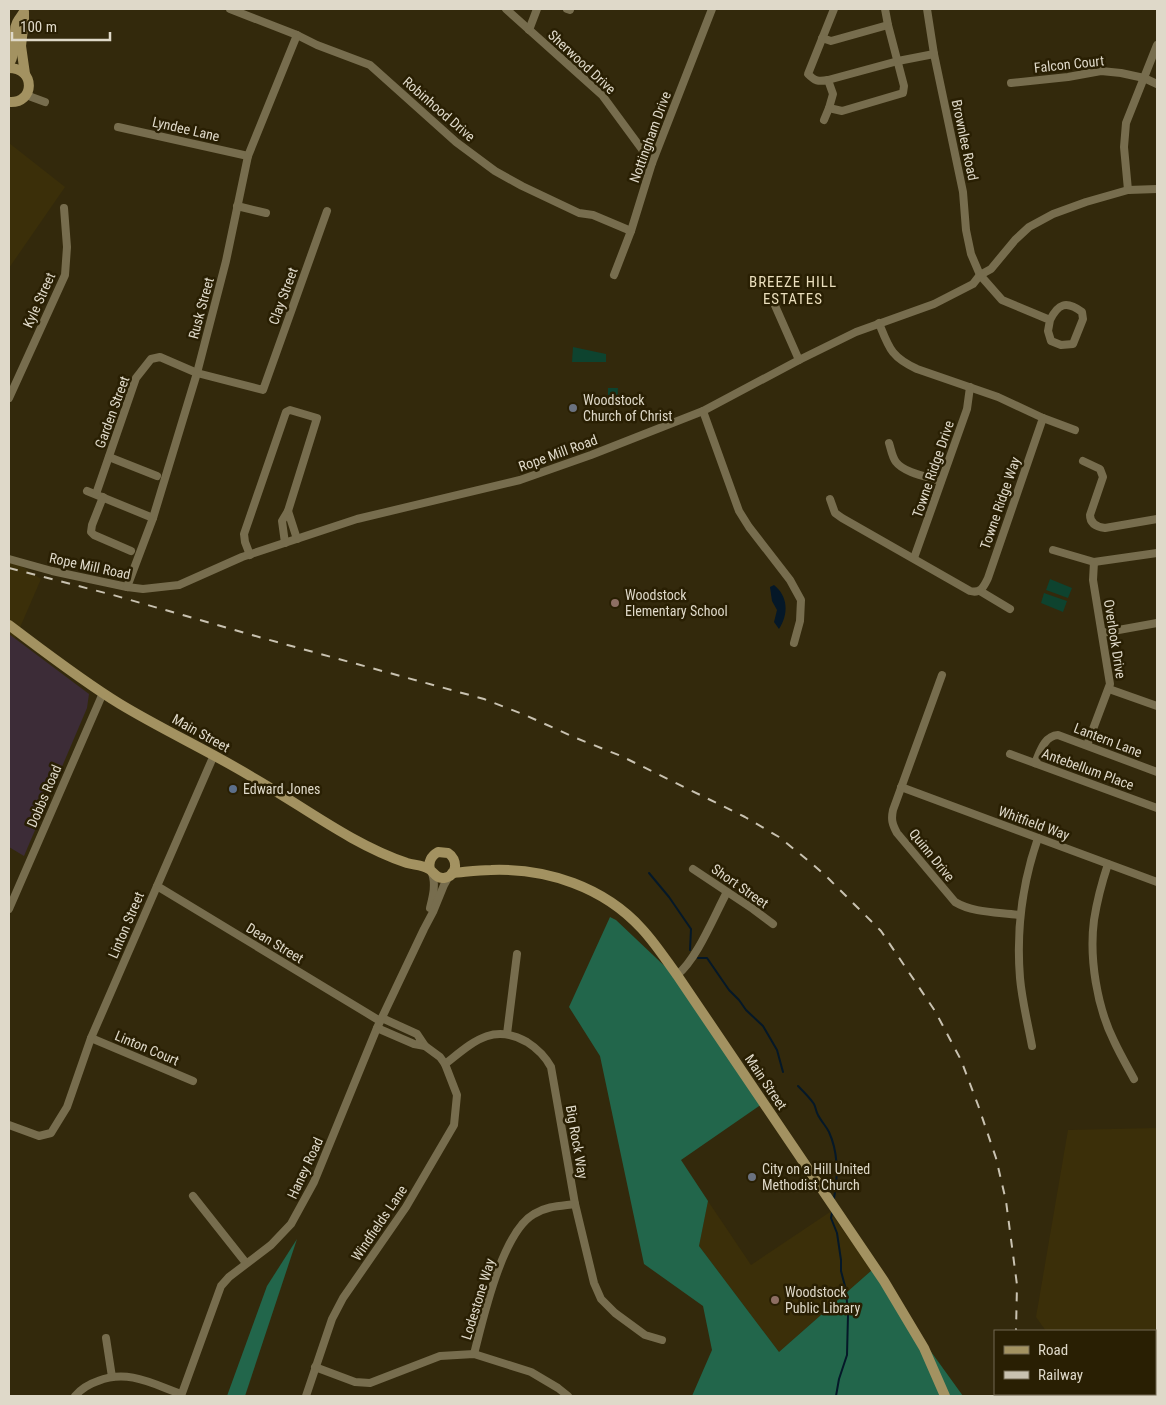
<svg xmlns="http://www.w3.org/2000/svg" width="1166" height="1405" viewBox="0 0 1166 1405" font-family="'Roboto Condensed',sans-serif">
<rect width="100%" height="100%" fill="#33290c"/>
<g fill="#3b2f09">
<polygon points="9,143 65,187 9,268"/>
<polygon points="9,558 41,579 15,639 9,634"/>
<polygon points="1157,1128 1157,1376 1155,1377 1155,1331 1046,1331 1036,1317 1068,1130"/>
<polygon points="708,1201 751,1265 830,1212 872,1270 779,1352 699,1246"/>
</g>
<polygon fill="#3c2c37" points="9,634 89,694 87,708 24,856 9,847"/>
<g fill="#0e432f">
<polygon points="573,347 606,354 606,362 572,362"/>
<polygon points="608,388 618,388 617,406 608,406"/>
<polygon points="1050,579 1072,588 1068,598 1046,590"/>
<polygon points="1044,593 1067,601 1063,612 1041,603"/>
</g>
<g fill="#22664b">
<polygon points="610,917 616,920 673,974 762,1104 681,1160 708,1201 699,1246 779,1352 872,1270 963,1396 692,1396 712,1350 703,1306 644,1264 600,1056 569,1007"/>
<polygon points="297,1239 245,1396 227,1396 267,1286"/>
</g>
<path fill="#051828" d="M774,585C788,596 789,614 779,629L774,622L777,610L772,601L770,587Z"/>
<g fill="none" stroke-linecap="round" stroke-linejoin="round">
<g stroke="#051828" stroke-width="2">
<polyline points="649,873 669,897 691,929 690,950"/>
<polyline points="698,958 707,958 729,990 739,1000 746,1010 763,1026 777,1050 783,1072"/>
<path d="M798,1086C804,1092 810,1098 814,1104C816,1108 816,1112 818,1115C821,1121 826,1126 829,1132C838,1152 838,1177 834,1198"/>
<polyline points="832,1213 831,1218 837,1233 841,1260 841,1271 846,1290 848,1315 847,1355 839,1379 836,1396"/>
</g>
<g stroke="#776d4e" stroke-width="8">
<polyline points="230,9 297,35 317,45 370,65 456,142 495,171 522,186 579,213 593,215 631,231"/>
<polyline points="506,9 602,95 652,163"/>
<polyline points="567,9 570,10"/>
<path d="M834,9L808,74C815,81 818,82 828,80L898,61L934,54"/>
<path d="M927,9L934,54L963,192L966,230L971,254L980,275L1002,300L1050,320L1048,331L1051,341L1061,345L1073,344L1083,319L1082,312C1066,300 1058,304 1050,320"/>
<polyline points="529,30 537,9"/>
<polyline points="822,38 831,41 888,25"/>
<polyline points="828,80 833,94 829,108"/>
<polyline points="1011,83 1068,77 1101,71 1121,73 1144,78 1157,84"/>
<polyline points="26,95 45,102"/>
<polyline points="824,120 829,108 842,111 903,93 904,86 888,25 885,9"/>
<polyline points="118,127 248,156"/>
<polyline points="1128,190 1124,147 1126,123 1157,45"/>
<polyline points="237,206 266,213"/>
<polyline points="614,275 631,231 652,163 712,9"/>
<polyline points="773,301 799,360"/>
<polyline points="9,398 65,275 67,247 64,208"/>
<polyline points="703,411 739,511 749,527 790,580 801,600 800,621 794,643"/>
<polyline points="1043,418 1075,430"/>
<path d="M889,443C891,449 892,457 896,462C904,473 929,477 941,481"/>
<polyline points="109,457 157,476"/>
<path d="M1083,461L1100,469L1103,477L1090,515C1090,524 1097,527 1105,528L1157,519"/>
<polyline points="87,491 153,518"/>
<polyline points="96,494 136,378 151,359 160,357 197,373 263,390 327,211"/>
<polyline points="103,497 92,525 91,532 94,535 131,551"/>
<path d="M830,499L835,513L842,518L970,591C981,594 984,586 988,578L1043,418L998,397L917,369C891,357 889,348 879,323"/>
<polyline points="285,543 282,521 288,511 297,539"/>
<polyline points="1053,550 1094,562 1157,553"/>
<polyline points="250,555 245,542 244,534 286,412 290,410 317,418 288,511"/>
<polyline points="914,558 967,409 970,387"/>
<polyline points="9,559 52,571 127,587 143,589 179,585 242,557 357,519 520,480 591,455 703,411 799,360 856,332 934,304 973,284 980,275 991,269 1015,240 1029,227 1053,214 1086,202 1128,190 1157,189"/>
<polyline points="127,587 153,518 197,373 226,261 248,156 297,35"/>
<polyline points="980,591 1010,609"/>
<polyline points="1102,633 1157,623"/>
<path d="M942,675L893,810C891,819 892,824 897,833L955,902C973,913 998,912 1019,915"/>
<polyline points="1109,689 1157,706"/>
<polyline points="1087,745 1110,684 1093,580 1094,562"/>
<polyline points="1010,754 1157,808"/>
<path d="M1035,763C1040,752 1044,736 1058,735L1157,772"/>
<polyline points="901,787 1157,882"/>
<path d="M1108,864C1102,882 1097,901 1094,920C1089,958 1097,1007 1114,1041C1120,1054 1127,1066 1134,1079"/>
<polyline points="693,869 753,909 773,924"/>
<polyline points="157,886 380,1021"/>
<path d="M430,908C433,896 436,885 432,873"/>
<polyline points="9,909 103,693"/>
<path d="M677,975C697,959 714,916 727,892"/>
<polyline points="377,1028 414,1044 425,1046 417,1034 382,1018"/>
<polyline points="507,1034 517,954"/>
<polyline points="91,1038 193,1081"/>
<path d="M1032,1046C1028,1024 1022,1001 1020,978C1016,929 1022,884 1038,838"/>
<path d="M445,1064C472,1043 492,1022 527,1042C538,1049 545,1056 551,1067L575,1204L594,1283L601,1299L615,1313L645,1335L662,1340"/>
<polyline points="9,1125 39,1136 51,1133 67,1107 91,1038 214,755"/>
<polyline points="193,1196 246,1263"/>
<polyline points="106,1338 112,1377"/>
<path d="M474,1354C483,1319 502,1232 534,1214C547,1206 560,1206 575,1204"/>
<polyline points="315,1367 355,1382 370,1383 440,1356 474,1354 531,1372 558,1388 568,1396"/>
<path d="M75,1396C81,1389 89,1384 98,1381C128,1369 153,1384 181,1394"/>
<polyline points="181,1396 221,1286 229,1277 271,1245 291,1224 314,1182 377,1028 424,929 433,912 444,885 449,876"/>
<polyline points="306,1396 332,1319 343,1298 406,1207 454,1125 457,1095 445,1064 440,1057 425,1046"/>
</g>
<g stroke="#a39261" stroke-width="10">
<polyline points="24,13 24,20 21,46 25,74"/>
<path d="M9,64C16,53 13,43 15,31C15,23 20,18 24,12"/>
<path d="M9,68C36,68 35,104 9,102"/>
<path d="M9,625C45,652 81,680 120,704C163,730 209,751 252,777C303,806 351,844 407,863C414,865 423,865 429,869C434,872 436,879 444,878C458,876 458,859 448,853L438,852C431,856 428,862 430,869"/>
<path d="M452,873C465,872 478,870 491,870C547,868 604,887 642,929C655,943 666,960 677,975L884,1281L924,1348L945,1396"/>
<polyline points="1155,1385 1157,1384"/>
<polyline points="1113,1396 1122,1394"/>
</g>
<g stroke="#c9c2b1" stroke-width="2" stroke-dasharray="9 9" stroke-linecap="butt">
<polyline points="9,568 113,595 266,639 484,699 525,715 576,738 621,756 745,817 779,837 810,862 826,876 881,931 935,1011 961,1060 978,1105 996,1158 1006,1201 1017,1285 1016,1331"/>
<polyline points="1010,1396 1010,1394"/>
</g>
</g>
<g fill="#6b7280" stroke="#291f03" stroke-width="2">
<circle cx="573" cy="408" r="5"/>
<circle cx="752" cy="1177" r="5"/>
</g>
<g fill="#8d6e63" stroke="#291f03" stroke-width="2">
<circle cx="615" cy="603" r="5"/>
<circle cx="775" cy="1300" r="5"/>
</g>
<circle fill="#5c6f8a" stroke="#291f03" stroke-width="2" cx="233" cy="789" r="5"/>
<g text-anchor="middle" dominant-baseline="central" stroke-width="5" stroke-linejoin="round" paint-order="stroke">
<g font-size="14" fill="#dfd9c9" stroke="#291f03">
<text transform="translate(582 62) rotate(43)">Sherwood Drive</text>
<text transform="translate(1069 64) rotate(-6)">Falcon Court</text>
<text transform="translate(439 109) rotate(41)">Robinhood Drive</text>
<text transform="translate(186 129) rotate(13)">Lyndee Lane</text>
<text transform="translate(650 137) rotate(-70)">Nottingham Drive</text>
<text transform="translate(965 140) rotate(78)">Brownlee Road</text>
<text transform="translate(283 296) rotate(-70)">Clay Street</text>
<text transform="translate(39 300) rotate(-66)">Kyle Street</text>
<text transform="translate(201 308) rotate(-75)">Rusk Street</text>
<text transform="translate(112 412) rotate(-70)">Garden Street</text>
<text transform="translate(558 453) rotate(-20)">Rope Mill Road</text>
<text transform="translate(933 469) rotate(-71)">Towne Ridge Drive</text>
<text transform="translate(1000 503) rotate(-71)">Towne Ridge Way</text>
<text transform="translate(90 566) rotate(12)">Rope Mill Road</text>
<text transform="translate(1115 639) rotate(81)">Overlook Drive</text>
<text transform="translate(201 733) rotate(29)">Main Street</text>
<text transform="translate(1108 740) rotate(21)">Lantern Lane</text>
<text transform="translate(1088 769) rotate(20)">Antebellum Place</text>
<text transform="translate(44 796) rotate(-67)">Dobbs Road</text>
<text transform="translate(1034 823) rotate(20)">Whitfield Way</text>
<text transform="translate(932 855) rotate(51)">Quinn Drive</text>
<text transform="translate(740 886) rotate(35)">Short Street</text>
<text transform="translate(126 925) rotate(-67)">Linton Street</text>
<text transform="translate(275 943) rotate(31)">Dean Street</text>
<text transform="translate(147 1048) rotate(23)">Linton Court</text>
<text transform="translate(766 1082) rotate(56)">Main Street</text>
<text transform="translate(577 1142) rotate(80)">Big Rock Way</text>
<text transform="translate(305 1168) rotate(-65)">Haney Road</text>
<text transform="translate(379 1223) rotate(-56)">Windfields Lane</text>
<text transform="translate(478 1299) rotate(-73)">Lodestone Way</text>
</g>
<g font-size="14" fill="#dfd9c9" stroke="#291f03" text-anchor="start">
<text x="583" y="400">Woodstock<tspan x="583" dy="16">Church of Christ</tspan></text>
<text x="625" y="595">Woodstock<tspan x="625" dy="16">Elementary School</tspan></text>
<text x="243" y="789">Edward Jones</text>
<text x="762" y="1169">City on a Hill United<tspan x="762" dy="16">Methodist Church</tspan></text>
<text x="785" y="1292">Woodstock<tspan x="785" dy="16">Public Library</tspan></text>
</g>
<g font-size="15" letter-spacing="1" fill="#eadebd" stroke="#291f03">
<text x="793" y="282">BREEZE HILL<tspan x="793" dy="17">ESTATES</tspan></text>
</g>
</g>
<rect width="1166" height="1405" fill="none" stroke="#dfd9c9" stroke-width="20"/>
<rect x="994" y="1330" width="162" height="65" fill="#291f03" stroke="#726952"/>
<rect x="1004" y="1346" width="25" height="8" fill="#a39261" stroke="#726952"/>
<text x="1038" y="1355" font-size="15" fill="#dfd9c9">Road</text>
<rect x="1004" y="1371" width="25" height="8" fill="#c9c2b1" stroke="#726952"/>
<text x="1038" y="1380" font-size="15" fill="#dfd9c9">Railway</text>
<path d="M12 32v8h98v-8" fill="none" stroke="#dfd9c9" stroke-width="2.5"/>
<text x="20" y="32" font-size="15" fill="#dfd9c9" stroke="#291f03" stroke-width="4" paint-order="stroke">100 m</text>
</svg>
